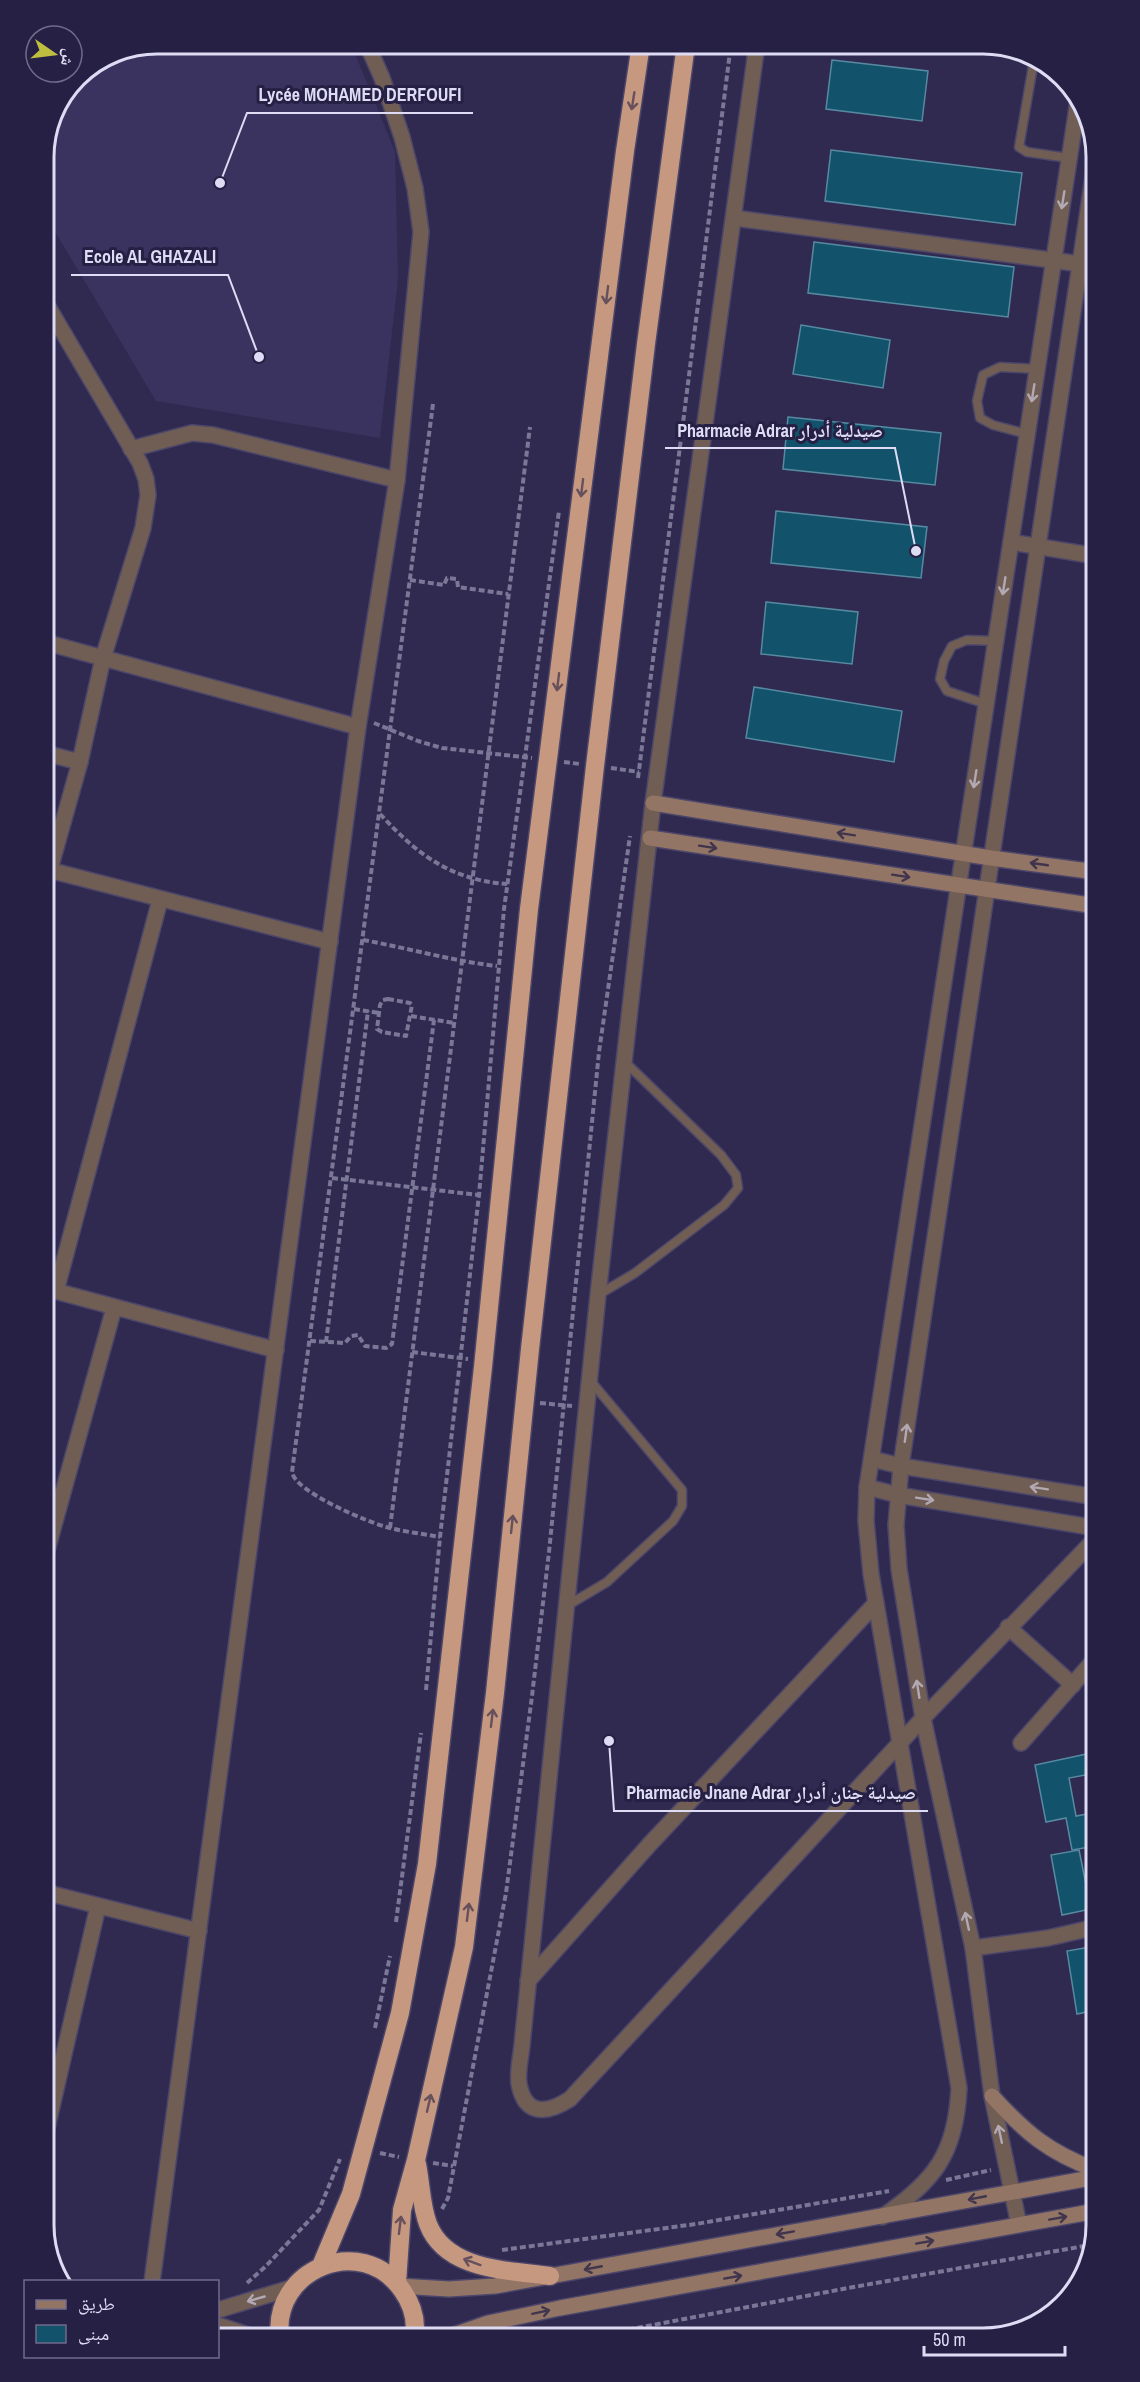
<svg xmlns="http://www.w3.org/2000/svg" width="1140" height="2382" viewBox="0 0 1140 2382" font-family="'Archivo Narrow','Noto Naskh Arabic',sans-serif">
<rect width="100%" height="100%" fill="#302a50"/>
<polygon fill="#3a335f" points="157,44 351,44 395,152 398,279 380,438 156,401 44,213 44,150 77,77 114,52"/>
<g fill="#12526a" stroke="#578aa2" stroke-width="1.5">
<polygon points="832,60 928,71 922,121 826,109"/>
<polygon points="831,150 1022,173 1015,225 825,201"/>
<polygon points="814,242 1014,267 1008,317 808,293"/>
<polygon points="801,325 890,340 883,388 793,374"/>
<polygon points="788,417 941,433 935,485 783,469"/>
<polygon points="776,511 927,527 921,578 771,563"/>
<polygon points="766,602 858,612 852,664 761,654"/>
<polygon points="754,687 902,711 894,762 746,738"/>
<polygon points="1096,1752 1096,1773 1069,1778 1076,1816 1092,1813 1093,1818 1096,1817 1096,1846 1072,1850 1066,1818 1046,1822 1035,1765"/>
<polygon points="1079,1850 1091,1909 1062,1915 1051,1855"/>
<polygon points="1096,1946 1096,2010 1077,2014 1067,1951"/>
</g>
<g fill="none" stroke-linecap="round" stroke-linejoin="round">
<g stroke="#4c466a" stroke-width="11">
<g id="lane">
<polyline points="1034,60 1019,147 1027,152 1069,158"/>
<polyline points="1027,434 993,425 980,418 977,401 983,375 1000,367 1037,369"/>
<polyline points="986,704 947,691 940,679 944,661 952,646 967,640 996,641"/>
<polyline points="598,1295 635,1273 724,1205 738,1188 736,1175 721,1155 624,1061"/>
<polyline points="565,1607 607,1582 673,1521 682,1506 682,1490 589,1379"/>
</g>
</g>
<g stroke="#4c466a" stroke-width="18">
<g id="street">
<path d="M757,44L653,803L598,1295L522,2045C521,2057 517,2072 519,2084C525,2116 547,2114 570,2099L923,1718L1096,1538"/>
<polyline points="734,218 1081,264"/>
<polyline points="131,449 192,433 213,435 397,480"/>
<polyline points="1011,542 1096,556"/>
<polyline points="44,642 358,727"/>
<polyline points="44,753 80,762"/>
<polyline points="44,873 49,870 330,942"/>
<polyline points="44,890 80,762 103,658 143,528 148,495 146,479 140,463 44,300"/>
<polyline points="44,1288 276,1350"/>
<polyline points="56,1291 160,900"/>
<polyline points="872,1459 901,1466 1096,1497"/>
<polyline points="867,1487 898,1495 1096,1528"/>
<polyline points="44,1561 114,1308"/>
<polyline points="1008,1627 1073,1685"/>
<polyline points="1021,1743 1096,1658"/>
<polyline points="44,1892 199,1931"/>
<polyline points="973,1948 1048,1938 1096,1927"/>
<polyline points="528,1981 649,1845 876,1603"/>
<polyline points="44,2141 98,1906"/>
<path d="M882,2217C935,2181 956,2153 959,2088L871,1574L866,1521L867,1487L1078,101"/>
<polyline points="1019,2225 992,2096 973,1948 923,1718 899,1569 896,1525 901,1466 1096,157"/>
<polyline points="152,2282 358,727 397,480 421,232 415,188 402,137 382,78 367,44"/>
<polyline points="218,2310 294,2287"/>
<polyline points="218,2325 257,2338"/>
</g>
</g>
<g stroke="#4c466a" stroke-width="18">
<g id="secondary">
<polyline points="653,803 991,858 1096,872"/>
<polyline points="650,838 1096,906"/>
<path d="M992,2096C1026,2133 1048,2152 1096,2170"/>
<polyline points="399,2286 449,2289 495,2286 1096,2177"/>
<polyline points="445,2338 488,2323 560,2308 1096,2211"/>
</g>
</g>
<g stroke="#4c466a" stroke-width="21">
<g id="highway">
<path d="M417,2164C421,2184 421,2206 428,2224C446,2271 509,2270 550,2276"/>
<polyline points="321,2266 351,2194 400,2013 427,1864 483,1367 529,909 625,151 641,44"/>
<polyline points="397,2283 402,2210 416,2160 464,1947 495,1693 530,1349 595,766 646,344 686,44"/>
<path d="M280,2338C271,2269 362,2232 402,2290C412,2304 417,2321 414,2338"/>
</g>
</g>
<g stroke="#7b7797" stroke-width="4" stroke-dasharray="6 3" stroke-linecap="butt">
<path d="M433,404L292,1472C295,1492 369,1523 390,1528C406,1532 424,1534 440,1537"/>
<polyline points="410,580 444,585 447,578 457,579 458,587 508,594"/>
<polyline points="374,723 418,741 442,748 532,758"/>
<polyline points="564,762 580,764"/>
<polyline points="611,768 639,772"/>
<polyline points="638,778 731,44"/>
<path d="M380,814C417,854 450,880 507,884"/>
<path d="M363,940C408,948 452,961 497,966"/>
<polygon points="388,999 410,1003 412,1005 406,1036 382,1032 377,1029 380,1005 383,1000"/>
<polyline points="354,1009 379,1013"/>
<polyline points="411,1016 454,1023"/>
<polyline points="332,1178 479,1195"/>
<polyline points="310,1341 345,1343 351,1336 358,1335 365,1346 386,1348 392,1344 434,1020"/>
<polyline points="326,1342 368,1011"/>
<polyline points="412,1352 468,1359"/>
<polyline points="540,1403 572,1406"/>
<polyline points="390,1528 530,427"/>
<polyline points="426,1690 440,1537 479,1195 504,909 559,511"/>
<polyline points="396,1922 421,1733"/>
<polyline points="375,2028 390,1956"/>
<polyline points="380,2153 399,2157"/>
<polyline points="433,2163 453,2166"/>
<polyline points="946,2180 991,2170"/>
<polyline points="442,2209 448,2198 506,1893 532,1696 549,1552 599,1052 630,836"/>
<polyline points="502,2250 696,2224 889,2191"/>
<polyline points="247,2283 265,2267 319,2210 340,2159"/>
<polyline points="584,2338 848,2288 1090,2245"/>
</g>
<use href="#lane" stroke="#705d53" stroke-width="8"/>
<use href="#street" stroke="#705d53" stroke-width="15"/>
<use href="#secondary" stroke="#937565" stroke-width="15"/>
<use href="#highway" stroke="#c6987f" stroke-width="18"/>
</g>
<defs><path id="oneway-shaft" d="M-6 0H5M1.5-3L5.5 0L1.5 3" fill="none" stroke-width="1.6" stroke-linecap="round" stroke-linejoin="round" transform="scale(1.5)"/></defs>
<g stroke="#66505c">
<use href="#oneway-shaft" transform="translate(633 101) rotate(99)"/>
<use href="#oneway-shaft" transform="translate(607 295) rotate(97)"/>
<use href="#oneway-shaft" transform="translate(582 488) rotate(97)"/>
<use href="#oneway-shaft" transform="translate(558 682) rotate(97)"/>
<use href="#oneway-shaft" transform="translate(512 1524) rotate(-84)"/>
<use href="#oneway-shaft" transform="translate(492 1718) rotate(-83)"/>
<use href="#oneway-shaft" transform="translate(468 1912) rotate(-83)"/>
<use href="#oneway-shaft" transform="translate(429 2103) rotate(-77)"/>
<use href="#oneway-shaft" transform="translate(400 2225) rotate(-83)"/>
<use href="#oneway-shaft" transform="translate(472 2262) rotate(-160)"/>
</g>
<g stroke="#b2a9b4">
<use href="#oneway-shaft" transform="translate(1063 200) rotate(99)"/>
<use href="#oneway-shaft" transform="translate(1033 393) rotate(99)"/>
<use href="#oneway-shaft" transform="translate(1004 586) rotate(99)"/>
<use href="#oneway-shaft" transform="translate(975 779) rotate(99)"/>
<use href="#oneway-shaft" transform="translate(906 1433) rotate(-82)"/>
<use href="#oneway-shaft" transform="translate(1039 1488) rotate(-171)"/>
<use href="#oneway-shaft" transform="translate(925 1499) rotate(9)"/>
<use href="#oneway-shaft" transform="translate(918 1689) rotate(-99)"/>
<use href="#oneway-shaft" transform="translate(967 1921) rotate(-102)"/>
<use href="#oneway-shaft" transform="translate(1000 2134) rotate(-102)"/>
<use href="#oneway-shaft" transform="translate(256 2299) rotate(164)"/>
</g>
<g stroke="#41354d">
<use href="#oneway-shaft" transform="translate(846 834) rotate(-171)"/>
<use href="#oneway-shaft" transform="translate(708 847) rotate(9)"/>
<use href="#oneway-shaft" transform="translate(1039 864) rotate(-172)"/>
<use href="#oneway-shaft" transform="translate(901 876) rotate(9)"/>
<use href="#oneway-shaft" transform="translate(977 2198) rotate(169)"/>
<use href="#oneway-shaft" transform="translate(1058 2218) rotate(-10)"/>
<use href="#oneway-shaft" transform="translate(785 2233) rotate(170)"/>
<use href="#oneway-shaft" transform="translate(925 2242) rotate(-10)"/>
<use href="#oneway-shaft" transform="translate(593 2268) rotate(169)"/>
<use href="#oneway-shaft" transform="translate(733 2277) rotate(-10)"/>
<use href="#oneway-shaft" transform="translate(541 2312) rotate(-12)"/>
</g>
<path d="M0 0H1140V2382H0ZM157 54H983A103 103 0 0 1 1086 157V2225A103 103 0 0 1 983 2328H157A103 103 0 0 1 54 2225V157A103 103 0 0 1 157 54Z" fill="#262045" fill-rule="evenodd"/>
<path fill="none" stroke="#dedcf4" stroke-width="3" d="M157 54H983A103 103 0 0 1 1086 157V2225A103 103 0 0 1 983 2328H157A103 103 0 0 1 54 2225V157A103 103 0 0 1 157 54Z"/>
<path fill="none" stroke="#dedcf4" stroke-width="2" d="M220 183L247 113H473M259 357L228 275H71M916 551L895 448H665M609 1741L614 1811H928"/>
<g fill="#dedcf4" stroke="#262045" stroke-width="2">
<circle cx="220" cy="183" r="6"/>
<circle cx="259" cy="357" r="6"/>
<circle cx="916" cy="551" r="6"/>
<circle cx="609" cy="1741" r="6"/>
</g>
<g font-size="18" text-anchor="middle" font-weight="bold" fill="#dedcf4" stroke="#262045" stroke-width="6" stroke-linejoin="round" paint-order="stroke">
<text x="360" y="101">Lycée MOHAMED DERFOUFI</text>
<text x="150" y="263">Ecole AL GHAZALI</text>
<text x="780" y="437">Pharmacie Adrar صيدلية أدرار</text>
<text x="771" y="1799">Pharmacie Jnane Adrar صيدلية جنان أدرار</text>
</g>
<rect x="24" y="2280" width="195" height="78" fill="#262045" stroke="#706b8b" stroke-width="1.5"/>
<rect x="36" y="2300" width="30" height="9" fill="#937565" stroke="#706b8b" stroke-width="1.5"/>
<text x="78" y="2310" font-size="18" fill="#dedcf4">طريق</text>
<rect x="36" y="2325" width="30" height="18" fill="#12526a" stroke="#706b8b" stroke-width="1.5"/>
<text x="78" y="2340" font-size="18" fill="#dedcf4">مبنى</text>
<g transform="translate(54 54) rotate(104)"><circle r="28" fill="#262045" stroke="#706b8b" stroke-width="1.5"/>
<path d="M0-4.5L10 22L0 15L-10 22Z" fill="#bfbe41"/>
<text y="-9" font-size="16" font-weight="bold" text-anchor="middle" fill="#dedcf4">ش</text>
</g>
<path d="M924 2346v9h141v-9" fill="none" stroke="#dedcf4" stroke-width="3"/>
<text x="933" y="2346" font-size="18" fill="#dedcf4" stroke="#262045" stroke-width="4.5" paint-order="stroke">50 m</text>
</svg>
